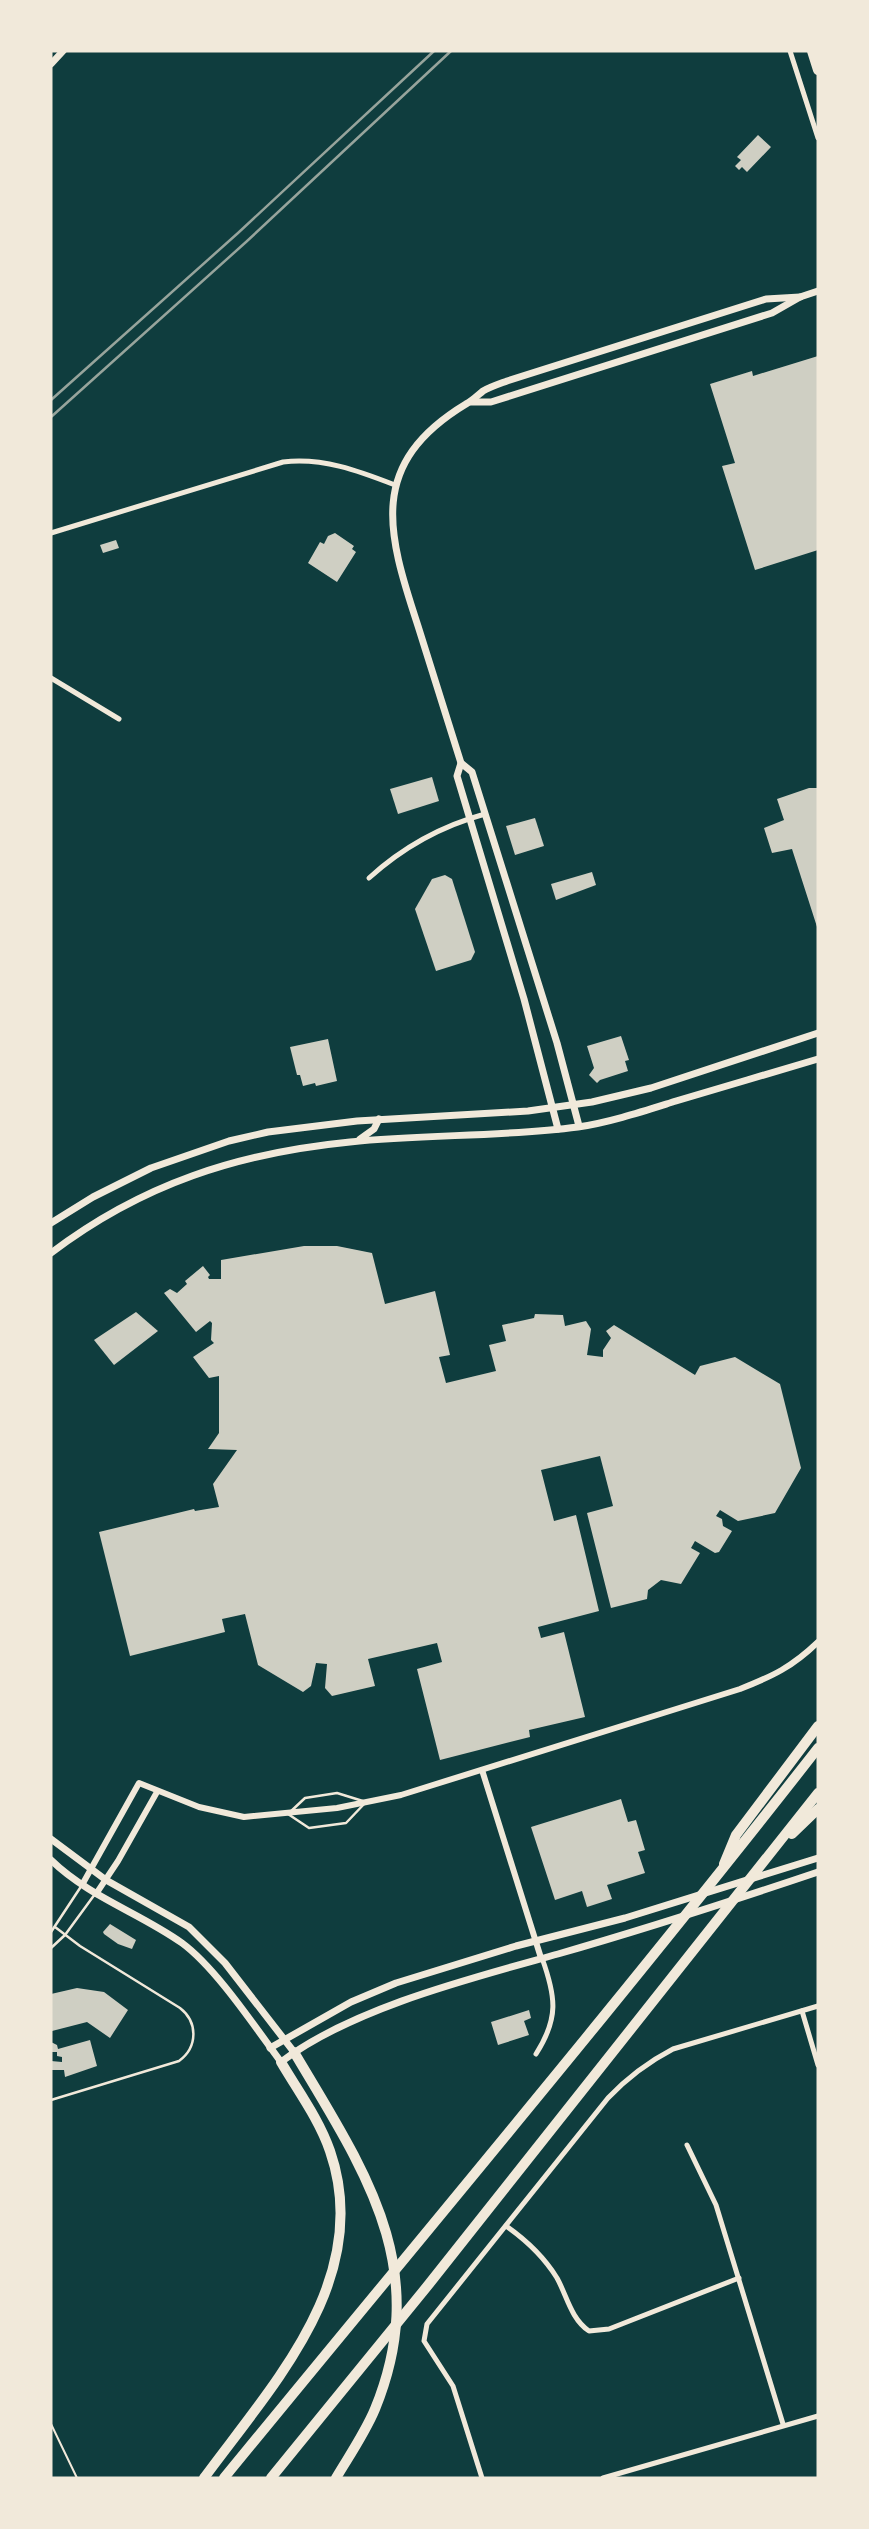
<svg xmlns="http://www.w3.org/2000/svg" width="869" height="2529" viewBox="0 0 869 2529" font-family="Cabin,sans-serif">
<rect width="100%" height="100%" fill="#0f3d3e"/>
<g fill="#cfcfc3">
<polygon points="758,135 771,147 747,172 742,167 739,170 735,166 741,160 737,157"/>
<polygon points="818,356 818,550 755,570 722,466 735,463 710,384 752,371 753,376"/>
<polygon points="335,533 354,546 352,549 356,552 337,582 308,563 320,542 324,544 328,536"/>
<polygon points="116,540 119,548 103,553 100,545"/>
<polygon points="432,777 439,801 398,814 390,789"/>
<polygon points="809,788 818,788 818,930 792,849 772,853 764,828 784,820 777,799"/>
<polygon points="535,818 544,846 515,855 506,826"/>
<polygon points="592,872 596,885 556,900 551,884"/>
<polygon points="445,875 452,879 475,952 471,960 436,971 415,909 432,879"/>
<polygon points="621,1036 629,1060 625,1061 628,1071 600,1080 597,1083 589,1075 594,1068 587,1046"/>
<polygon points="328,1039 337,1081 316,1086 315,1083 303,1086 300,1075 297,1075 290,1047"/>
<polygon points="304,1246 337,1246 372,1253 385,1304 435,1291 450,1355 439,1357 446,1383 496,1371 489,1345 506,1341 502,1325 534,1318 535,1314 563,1315 565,1326 586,1321 591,1329 587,1355 603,1357 603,1350 611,1338 606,1331 614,1325 695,1375 700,1366 735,1357 780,1384 801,1468 775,1513 738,1521 720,1510 716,1516 722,1519 723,1526 732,1531 719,1552 715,1553 695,1541 691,1548 700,1553 681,1584 661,1580 648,1590 647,1599 611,1608 587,1513 613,1506 600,1456 541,1470 554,1521 576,1515 599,1611 538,1627 541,1638 564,1632 585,1717 529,1730 530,1737 440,1760 417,1669 442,1662 437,1643 368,1659 375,1686 332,1696 325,1688 327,1664 316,1663 311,1686 303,1692 258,1665 245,1614 222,1619 225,1632 130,1656 99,1532 194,1509 195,1511 219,1507 213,1484 237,1450 208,1449 219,1433 219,1376 209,1378 193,1357 214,1343 211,1340 212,1323 210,1321 196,1332 164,1293 170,1289 177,1293 187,1284 185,1281 203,1266 210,1275 208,1277 209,1279 221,1279 221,1260"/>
<polygon points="136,1312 158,1331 114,1365 94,1340"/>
<polygon points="621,1799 628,1822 636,1820 645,1850 638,1852 645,1873 607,1885 612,1899 587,1907 582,1891 555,1900 531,1827"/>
<polygon points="110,1924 136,1940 132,1949 118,1944 104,1934 103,1932"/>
<polygon points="77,1988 104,1992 128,2010 110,2038 87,2022 52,2031 51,1994"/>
<polygon points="529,2010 531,2018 524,2021 529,2035 498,2045 491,2022"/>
<polygon points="90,2040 97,2066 65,2077 64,2070 51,2070 51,2061 62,2062 62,2057 57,2056 57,2052 51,2052 51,2042 57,2045 58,2049"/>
</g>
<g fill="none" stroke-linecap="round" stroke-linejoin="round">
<polyline stroke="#f1e9da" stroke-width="2" points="51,2424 77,2478"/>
<g stroke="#f1e9da" stroke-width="2.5">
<polygon points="337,1793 366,1802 346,1823 309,1828 288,1814 305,1798"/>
<polyline points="51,1932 82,1885"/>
<polyline points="51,1948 65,1935 95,1894"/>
<path d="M51,2100L179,2061C198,2047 198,2022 180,2008L80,1946L55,1927"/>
</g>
<g stroke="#f1e9da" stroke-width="5">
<polyline points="790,51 818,138"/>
<path d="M51,533L283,462C322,457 359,471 395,485"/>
<polyline points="51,678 119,719"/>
<path d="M369,878C402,848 441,826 485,814"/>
<polyline points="802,2011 818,2065"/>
<path d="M536,2054C559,2018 556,1997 542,1958"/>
<polyline points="687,2145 716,2205 783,2424"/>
<path d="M506,2226C526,2240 544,2257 557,2278C567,2296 571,2319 589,2331L609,2329L739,2278"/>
<path d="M482,2478L453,2386L424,2341L427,2324L608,2098C628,2077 648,2062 673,2049L818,2006"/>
<polyline points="603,2478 818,2416"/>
</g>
<g stroke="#f1e9da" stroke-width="6">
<polyline points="482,1770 541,1958"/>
<path d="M82,1885L139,1783L199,1807L244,1817L337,1808L401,1795L740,1689C773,1676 792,1667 818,1642"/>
<polyline points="96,1894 118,1861 157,1792"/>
</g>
<g stroke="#f1e9da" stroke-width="7">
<polyline points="51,64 63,51"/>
<polyline points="471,402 491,402 772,313 800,297 818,291"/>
<polyline points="461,763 457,776 524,999 558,1129"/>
<path d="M579,1126L557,1043L472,772L461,763C447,717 432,672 418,626C387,532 367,464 466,404C472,401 477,396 483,391C490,387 499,384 507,381L766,299L800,297"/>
<polyline points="360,1139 374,1129 379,1119"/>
<polyline points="51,1223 93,1197 151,1168 229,1141 268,1132 357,1121 528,1111 592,1102 651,1088 818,1033"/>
<path d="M51,1253C142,1184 238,1153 350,1142C426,1134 503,1137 578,1127C611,1122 644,1111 676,1101C723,1087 771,1073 818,1059"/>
<polyline points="51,1839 106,1880 189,1927 225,1963 294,2052"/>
<path d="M51,1860C89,1897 140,1913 182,1943C216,1968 255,2027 281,2062C352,2008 472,1978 558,1954C645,1929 732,1901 818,1872"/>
<polyline points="270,2048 351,2002 396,1983 516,1946 625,1918 818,1858"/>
</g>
<g stroke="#f1e9da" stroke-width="10">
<polyline points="812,51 818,70"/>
<polyline points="792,1834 818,1809"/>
<polyline points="724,1864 736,1835 818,1726"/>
<path d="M294,2052C364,2170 433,2267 375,2409C365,2433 349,2456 336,2478"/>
<path d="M204,2478C273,2384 374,2278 330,2151C319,2119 298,2091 281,2062"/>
<path d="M224,2478C423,2235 625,1995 818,1748"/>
<polyline points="271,2478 429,2284 818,1793"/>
</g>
<g stroke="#97a49c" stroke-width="2.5">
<polyline points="51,400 238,233 434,51"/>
<polyline points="51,417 246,242 451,51"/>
</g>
</g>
<rect width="869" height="2529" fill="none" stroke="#f1e9da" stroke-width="105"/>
</svg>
